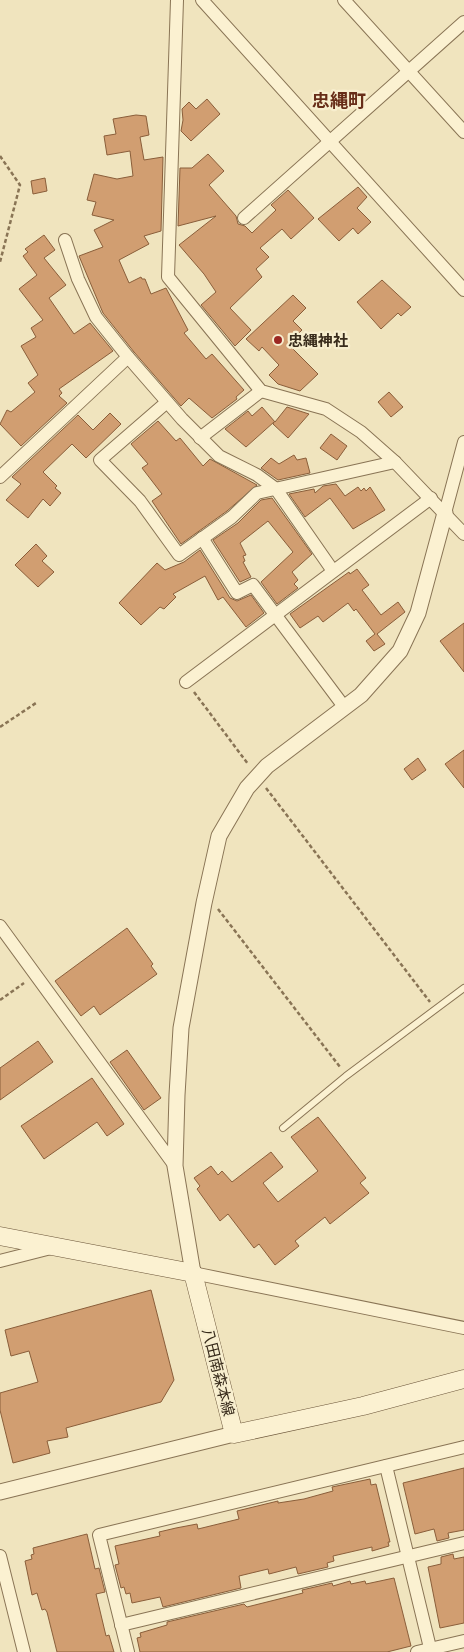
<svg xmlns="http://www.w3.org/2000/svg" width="464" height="1652" viewBox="0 0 464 1652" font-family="'PT Serif','Noto Sans JP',serif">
<rect width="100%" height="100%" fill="#f0e4be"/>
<g fill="#d19e71" stroke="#8a5e3a">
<polygon points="207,99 220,114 191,141 181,131 183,120 182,109 189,102 196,109"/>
<polygon points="136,115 146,116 149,135 140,137 144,160 163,157 161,231 144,236 149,244 119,260 129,283 141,277 142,279 145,279 151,294 166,288 188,330 184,333 206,359 212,354 244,390 236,397 237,399 212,418 189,398 181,406 134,352 103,313 79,256 103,247 94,230 114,220 92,215 96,202 87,200 94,174 117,179 133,176 130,151 107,155 104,136 116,134 113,119"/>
<polygon points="208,154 224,171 209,185 236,216 238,224 245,226 252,233 276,210 271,205 288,190 314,218 291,239 282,229 260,248 269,257 256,269 262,277 230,308 251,330 235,346 201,305 216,292 204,274 179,245 216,216 178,226 180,168 192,168"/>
<polygon points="45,178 47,191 33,194 31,181"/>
<polygon points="358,187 367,197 357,208 371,222 358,234 353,228 339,241 318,219"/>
<polygon points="44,235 55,250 44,258 66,285 49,298 74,334 90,323 113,351 59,389 62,393 59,396 67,403 21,446 0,424 7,410 11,412 35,392 28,383 38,375 21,346 36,337 31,328 43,320 19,289 37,275 23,256 28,252 25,249"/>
<polygon points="382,280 411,307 401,316 398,313 381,329 357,302"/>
<polygon points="293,295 306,308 293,321 302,330 288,344 318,374 300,391 278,384 269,375 279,365 262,347 259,351 246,339"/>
<polygon points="389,392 403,407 391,417 378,402"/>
<polygon points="262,407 275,422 287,407 309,414 288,438 273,424 274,422 246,447 225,429 248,411 252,416"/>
<polygon points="110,413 121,424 86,458 72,444 43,472 57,486 55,488 61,493 50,506 43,499 28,518 6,500 21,484 12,477 78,415 93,430"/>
<polygon points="158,421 176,441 180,438 203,466 210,459 257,485 227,511 181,544 152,501 162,494 142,468 148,464 131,444"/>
<polygon points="331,434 347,446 337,460 320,448"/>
<polygon points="294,455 297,460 306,458 310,473 278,480 261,468 271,458 279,464"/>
<polygon points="336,484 345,496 358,487 361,491 364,488 366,491 370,487 385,510 353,529 330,498 305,517 289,494 314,489 315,493 323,486"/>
<polygon points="272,498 312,554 292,572 298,580 294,584 298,588 277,604 261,582 293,552 268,521 240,543 246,555 243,556 245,561 243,562 251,577 240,582 213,540 238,523 261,500"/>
<polygon points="36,544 47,556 42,561 54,572 38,587 15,565"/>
<polygon points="200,550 230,598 237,601 251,595 264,613 246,627 223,597 218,600 205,576 173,594 176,597 164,609 160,607 141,625 119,603 157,563 165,570 184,562"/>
<polygon points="357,569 369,585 362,590 381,615 398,602 405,612 377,634 385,644 374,651 366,641 375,634 356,609 354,611 348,603 323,622 318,616 300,628 290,614 349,572 350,574"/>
<polygon points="464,623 464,672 440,641"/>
<polygon points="464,750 464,788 445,764"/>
<polygon points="418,758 426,770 412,780 404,769"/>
<polygon points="127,928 153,964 151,966 157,974 100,1015 94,1006 81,1016 55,981"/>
<polygon points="38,1041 53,1062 0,1100 0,1068"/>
<polygon points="127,1050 161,1098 144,1110 110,1062"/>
<polygon points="92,1078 124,1124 107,1136 97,1122 44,1159 21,1126"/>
<polygon points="318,1117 366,1178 360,1183 369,1193 330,1224 325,1217 295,1241 299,1246 275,1265 259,1244 254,1248 228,1214 220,1221 197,1189 200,1186 194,1178 211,1166 218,1175 222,1171 232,1182 271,1152 283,1167 263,1183 278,1202 318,1171 291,1137"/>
<polygon points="151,1290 174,1380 161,1402 66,1428 68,1437 47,1441 50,1453 13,1463 0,1410 0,1393 38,1382 29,1351 11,1356 5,1330"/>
<polygon points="464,1468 464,1530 448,1533 449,1538 437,1541 434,1529 415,1534 403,1483"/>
<polygon points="370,1479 371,1485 376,1484 390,1542 388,1542 389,1546 372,1551 372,1547 333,1556 334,1561 327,1563 328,1567 298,1574 296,1567 269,1574 268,1569 239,1576 241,1588 163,1607 160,1597 132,1603 130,1593 126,1594 124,1587 121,1588 115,1565 119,1564 115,1546 160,1536 159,1532 176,1528 197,1524 198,1529 239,1519 237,1511 278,1501 278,1503 304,1499 333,1491 332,1487"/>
<polygon points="87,1534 95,1569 99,1568 105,1592 96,1594 106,1636 109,1635 114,1652 57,1652 47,1612 45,1609 42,1610 37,1593 32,1595 25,1561 32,1559 31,1555 34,1554 33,1548"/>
<polygon points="453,1554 454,1559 464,1557 464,1623 440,1628 428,1567 441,1564 441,1557"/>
<polygon points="394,1578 411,1646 387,1652 140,1652 137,1638 141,1637 140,1633 167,1625 167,1622 244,1604 247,1607 303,1593 302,1590 332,1583 333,1586 350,1581 351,1584 365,1581 366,1584"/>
</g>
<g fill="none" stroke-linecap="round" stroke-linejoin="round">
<g stroke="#897455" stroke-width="8">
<polyline id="service" points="283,1128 346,1076 464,988"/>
</g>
<g stroke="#897455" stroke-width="14">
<g id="minor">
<polyline points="177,0 168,277 261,391 326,409 361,432 395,462 464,534"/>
<polyline points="202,0 464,290"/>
<polyline points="344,0 464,132"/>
<polyline points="244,218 464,22"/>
<polyline points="65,240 78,279 96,317 128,357 182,419 219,456 257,475 276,489 333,571"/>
<polyline points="167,402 100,460 140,501 179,555 232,517 257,493 395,462"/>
<polyline points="200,438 261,391"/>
<polyline points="0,477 128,357"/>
<polyline points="445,513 464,442"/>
<polyline points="202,538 237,593 253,585 345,708"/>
<polyline points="186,682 431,498"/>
<polyline points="0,926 175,1166"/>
<polyline points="0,1261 51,1248"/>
<polyline points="193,1273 464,1328"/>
<polyline points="386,1466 431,1652"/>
<polyline points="0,1556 24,1652"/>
<polyline points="121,1625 464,1543"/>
<polyline points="128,1652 99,1535 464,1447"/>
<polyline points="417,1652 464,1641"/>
</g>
</g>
<g stroke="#897455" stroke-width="17">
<g id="tertiary">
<polyline points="193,1273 175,1166 177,1095 181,1028 204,903 219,836 247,788 267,766 361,695 400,651 418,613 445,513"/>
<polyline points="0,1492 234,1434"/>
</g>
</g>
<g stroke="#6b5539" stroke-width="19">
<polyline id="secondary" points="0,1236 193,1273 234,1434 363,1406 464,1379"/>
</g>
<g stroke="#897455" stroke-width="2.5" stroke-dasharray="4 2.5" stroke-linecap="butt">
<polyline points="0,156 20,185 0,262"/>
<polyline points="194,692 248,764"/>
<polyline points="0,727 36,703"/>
<polyline points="266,788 430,1002"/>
<polyline points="218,909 340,1067"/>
<polyline points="0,1000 24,983"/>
</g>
<use href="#service" stroke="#fbf1d1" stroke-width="6"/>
<use href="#minor" stroke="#fbf1d1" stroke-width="12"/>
<use href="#tertiary" stroke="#fbf1d1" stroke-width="15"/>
<use href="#secondary" stroke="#fbf1d1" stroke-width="18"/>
</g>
<circle fill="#9c2822" stroke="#f7eece" stroke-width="2" cx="278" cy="340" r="5"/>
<g text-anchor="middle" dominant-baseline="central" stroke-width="4.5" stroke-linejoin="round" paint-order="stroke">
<g font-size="15" font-weight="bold" fill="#382b1b" stroke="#f7eece" text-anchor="start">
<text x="288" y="340">忠縄神社</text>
</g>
<g font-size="15" fill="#382b1b" stroke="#f7eece">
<text transform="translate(219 1372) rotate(76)">八田南森本線</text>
</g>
<g font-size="18" font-weight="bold" fill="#672d18" stroke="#f7eece">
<text x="339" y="100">忠縄町</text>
</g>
</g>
</svg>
